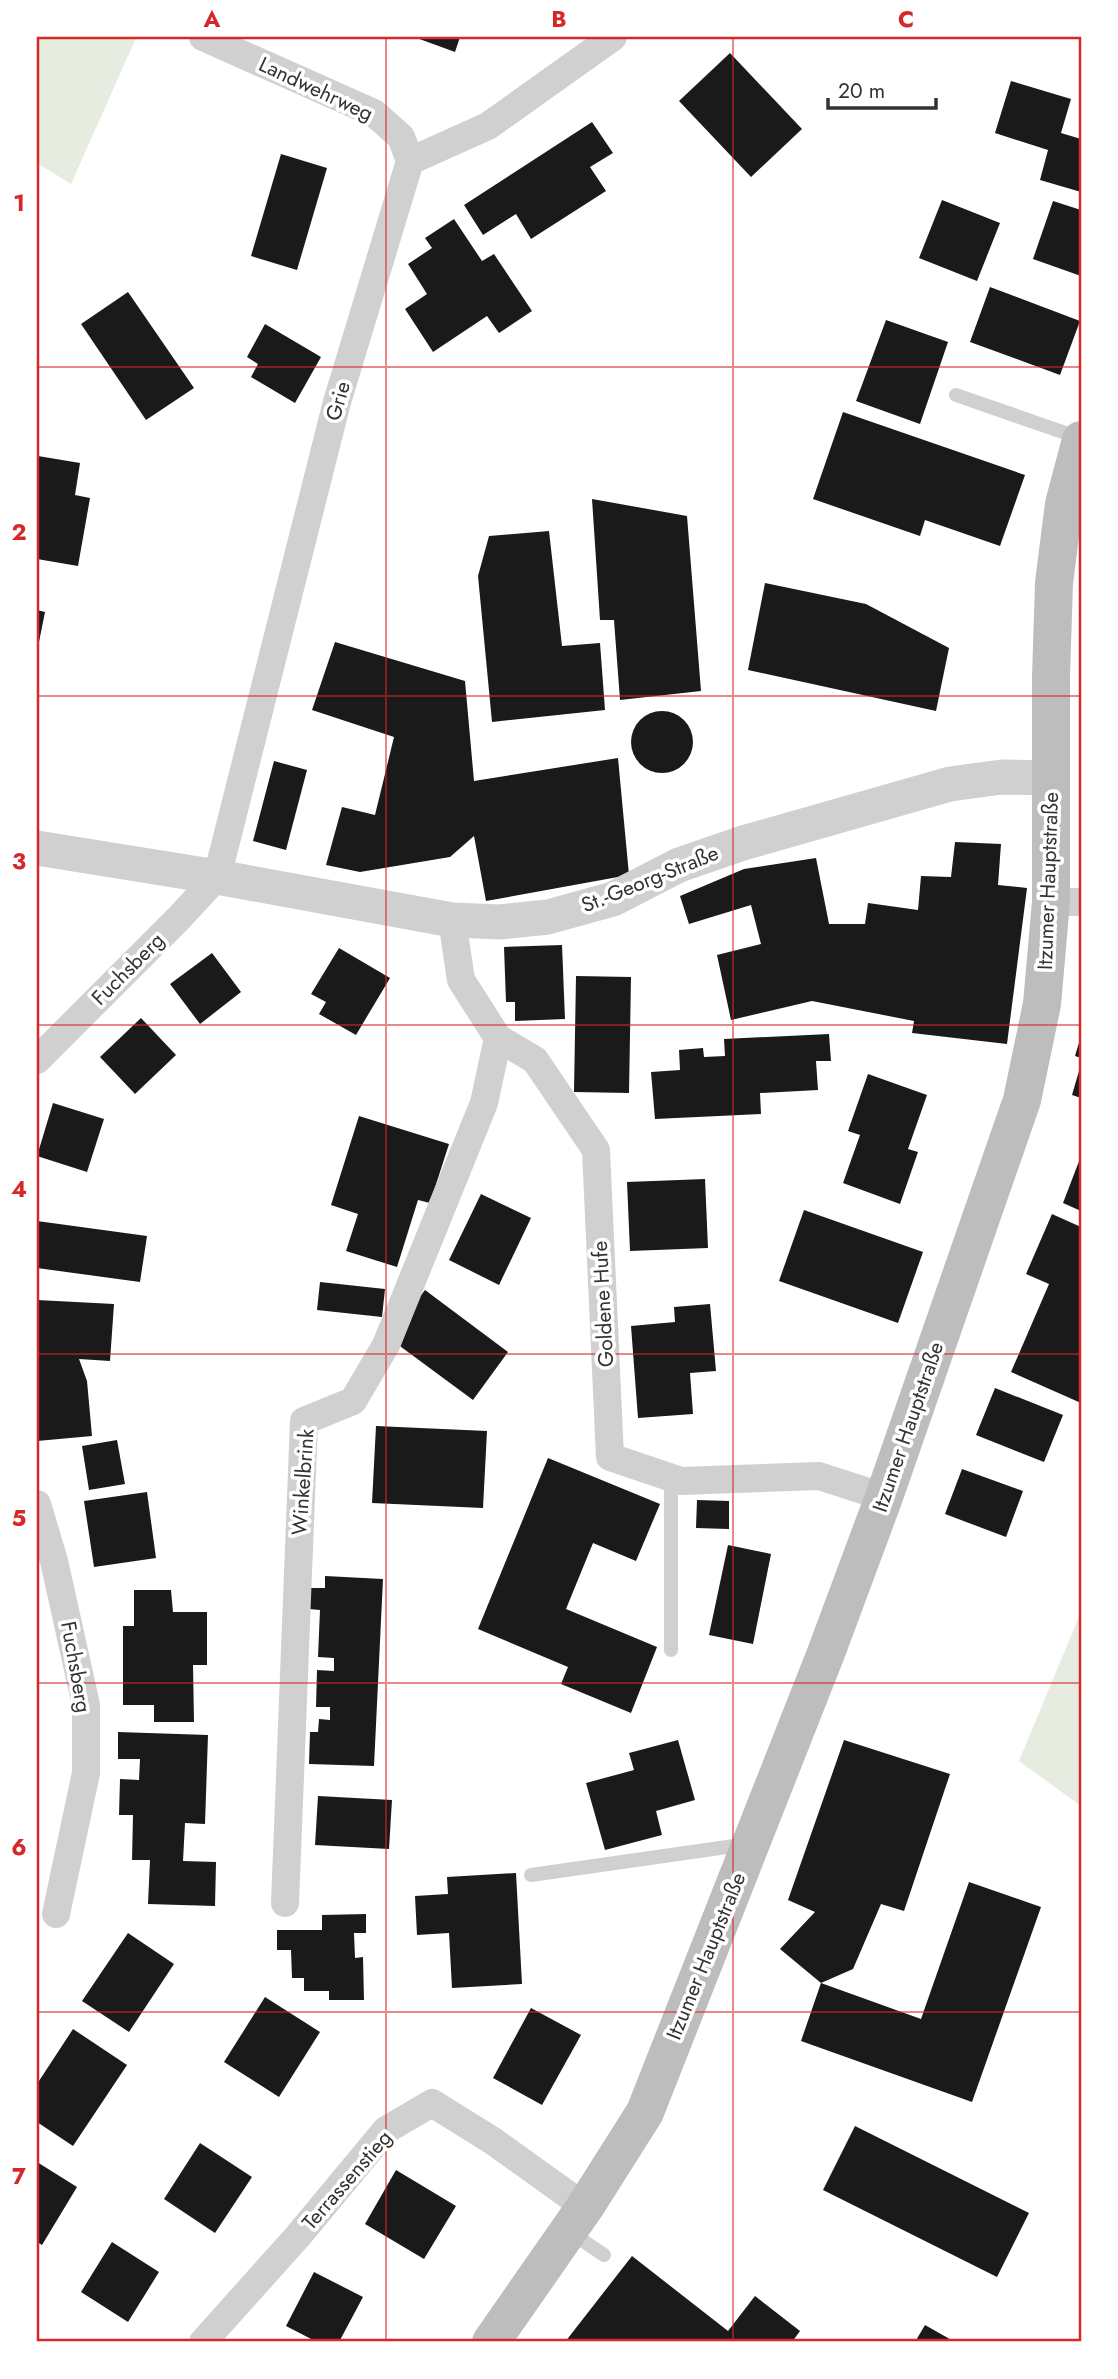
<svg xmlns="http://www.w3.org/2000/svg" width="1118" height="2379" viewBox="0 0 1118 2379" font-family="Jost,sans-serif">
<rect width="100%" height="100%" fill="#fff"/>
<g fill="#e6ecdf">
<polygon points="37,37 136,38 71,184 37,163"/>
<polygon points="1081,1612 1081,1806 1019,1761"/>
</g>
<g fill="#1a1a1a">
<polygon points="414,37 460,37 455,52"/>
<polygon points="730,53 802,129 751,177 679,101"/>
<polygon points="1011,81 1071,99 1061,133 1081,139 1081,192 1040,180 1048,150 995,133"/>
<polygon points="592,122 613,153 590,167 606,191 531,239 516,214 483,235 464,205"/>
<polygon points="281,154 327,168 297,270 251,256"/>
<polygon points="942,200 1000,223 977,281 919,258"/>
<polygon points="1053,201 1081,210 1081,276 1033,259"/>
<polygon points="454,219 482,261 494,254 532,311 499,333 487,316 433,352 405,309 427,294 408,264 432,248 425,238"/>
<polygon points="990,287 1080,321 1060,375 970,342"/>
<polygon points="128,292 194,388 146,420 81,324"/>
<polygon points="886,320 948,342 920,424 856,401"/>
<polygon points="265,324 321,357 295,403 251,377 258,364 247,357"/>
<polygon points="843,412 1025,475 1000,546 925,520 920,536 813,499"/>
<polygon points="38,456 80,463 75,495 90,498 78,566 37,559"/>
<polygon points="592,499 687,516 701,691 620,700 614,620 600,620"/>
<polygon points="549,531 562,646 600,643 605,710 492,722 478,576 489,536"/>
<polygon points="765,583 866,604 949,648 936,711 748,670"/>
<polygon points="37,610 45,612 38,647 37,647"/>
<polygon points="335,642 465,681 474,781 618,758 629,875 486,901 474,836 450,857 360,872 326,865 342,807 375,815 394,737 312,710"/>
<circle cx="662" cy="742" r="31"/>
<polygon points="274,761 307,770 286,850 253,841"/>
<polygon points="955,842 1001,844 998,885 1027,888 1007,1044 912,1033 914,1021 812,1001 731,1020 717,955 761,944 751,905 689,924 680,896 744,869 816,858 829,924 865,924 868,903 918,910 921,876 951,877"/>
<polygon points="562,945 565,1019 515,1021 515,1002 506,1002 504,947"/>
<polygon points="339,948 390,978 356,1035 319,1014 326,1002 311,994"/>
<polygon points="212,953 241,992 200,1024 170,984"/>
<polygon points="576,976 631,977 629,1093 574,1092"/>
<polygon points="141,1018 176,1055 135,1094 100,1057"/>
<polygon points="829,1034 831,1061 816,1061 818,1090 760,1093 761,1114 655,1119 651,1072 680,1070 679,1050 703,1048 704,1057 725,1056 724,1039"/>
<polygon points="1081,1036 1081,1058 1075,1056"/>
<polygon points="1081,1064 1081,1098 1072,1095"/>
<polygon points="868,1074 927,1095 908,1149 918,1152 900,1204 843,1183 860,1135 848,1131"/>
<polygon points="53,1103 104,1119 87,1172 37,1156"/>
<polygon points="359,1116 449,1144 430,1203 418,1200 397,1267 346,1251 358,1214 331,1205"/>
<polygon points="1081,1156 1081,1211 1063,1203"/>
<polygon points="705,1179 708,1248 630,1251 627,1182"/>
<polygon points="481,1194 531,1218 499,1285 449,1260"/>
<polygon points="804,1210 923,1252 898,1323 779,1281"/>
<polygon points="1052,1214 1081,1227 1081,1403 1011,1372 1049,1284 1026,1274"/>
<polygon points="37,1221 147,1236 140,1282 37,1268"/>
<polygon points="320,1282 385,1289 382,1317 317,1310"/>
<polygon points="425,1290 508,1352 473,1400 389,1338"/>
<polygon points="37,1300 114,1304 110,1361 79,1359 87,1381 92,1436 37,1441"/>
<polygon points="710,1304 716,1371 690,1373 693,1414 638,1418 631,1326 675,1322 674,1307"/>
<polygon points="995,1388 1063,1415 1044,1462 976,1435"/>
<polygon points="376,1426 487,1431 483,1508 372,1503"/>
<polygon points="117,1440 125,1484 89,1490 82,1446"/>
<polygon points="548,1458 660,1504 636,1561 593,1543 566,1609 657,1647 631,1713 561,1684 568,1667 478,1629"/>
<polygon points="962,1469 1023,1491 1006,1537 945,1514"/>
<polygon points="147,1492 156,1558 94,1567 84,1501"/>
<polygon points="697,1500 729,1501 729,1529 696,1528"/>
<polygon points="728,1545 771,1554 753,1644 709,1635"/>
<polygon points="325,1576 383,1579 374,1766 309,1764 310,1732 318,1732 319,1719 330,1720 330,1707 316,1707 317,1670 334,1671 334,1658 318,1657 320,1610 309,1609 309,1588 325,1588"/>
<polygon points="134,1590 171,1590 173,1612 207,1612 207,1665 193,1665 194,1722 154,1722 154,1705 123,1705 123,1626 134,1626"/>
<polygon points="118,1732 208,1735 205,1824 185,1823 183,1861 216,1862 215,1906 148,1904 150,1860 132,1860 133,1815 119,1815 120,1779 139,1780 140,1759 118,1759"/>
<polygon points="678,1740 695,1800 656,1811 662,1835 605,1850 586,1783 634,1770 629,1753"/>
<polygon points="844,1740 950,1774 904,1911 881,1904 853,1969 821,1983 780,1949 815,1912 788,1900"/>
<polygon points="318,1796 392,1800 389,1849 315,1845"/>
<polygon points="516,1873 522,1984 452,1988 449,1933 417,1935 415,1896 448,1894 447,1877"/>
<polygon points="969,1882 1041,1907 972,2102 801,2041 821,1983 921,2019"/>
<polygon points="366,1914 366,1933 354,1933 355,1958 363,1957 364,2000 329,2000 329,1991 304,1991 304,1978 292,1978 291,1950 277,1950 277,1930 322,1930 322,1915"/>
<polygon points="128,1933 174,1964 129,2032 82,2001"/>
<polygon points="265,1997 320,2032 279,2097 224,2062"/>
<polygon points="531,2008 581,2035 542,2105 493,2078"/>
<polygon points="73,2029 127,2065 73,2146 37,2122 37,2084"/>
<polygon points="855,2126 1029,2213 997,2277 823,2190"/>
<polygon points="200,2143 252,2177 215,2233 164,2199"/>
<polygon points="37,2162 77,2187 42,2245 37,2242"/>
<polygon points="396,2170 456,2206 424,2259 365,2224"/>
<polygon points="112,2242 159,2272 128,2322 81,2292"/>
<polygon points="632,2256 728,2331 755,2296 800,2331 792,2342 565,2342"/>
<polygon points="314,2272 363,2297 339,2342 317,2342 286,2326"/>
<polygon points="925,2325 955,2342 915,2342"/>
</g>
<g fill="none" stroke-linecap="round" stroke-linejoin="round">
<g stroke="#d0d0d0" stroke-width="14">
<polyline points="956,395 1080,438"/>
<polyline points="671,1650 671,1478"/>
<polyline points="531,1875 748,1844"/>
<polyline points="570,2232 604,2255"/>
</g>
<g stroke="#d0d0d0" stroke-width="28">
<polyline points="203,37 374,113 401,137 410,161"/>
<polyline points="1051,902 1081,902"/>
<polyline points="452,920 461,980 498,1038 535,1060 596,1150 610,1457 681,1481 819,1476 884,1497"/>
<polyline points="37,1060 178,919 217,877 337,402 410,161 488,126 613,37"/>
<polyline points="37,1504 54,1561 86,1705 86,1773 56,1914"/>
<polyline points="285,1903 304,1421 353,1401 386,1345 484,1103 498,1038"/>
<polyline points="203,2342 298,2236 386,2130 432,2103 493,2141 585,2207"/>
</g>
<polyline stroke="#d0d0d0" stroke-width="35" points="37,848 217,877 452,920 500,922 548,917 613,899 679,865 743,843 950,784 1002,777 1051,778"/>
<polyline stroke="#bdbdbd" stroke-width="38" points="491,2342 585,2207 645,2112 826,1653 884,1497 1022,1100 1042,1004 1051,902 1051,677 1054,583 1064,504 1081,440"/>
</g>
<path fill="none" stroke="#d62828" stroke-width="2" stroke-opacity="0.55" d="M386,37V2342M733,37V2342M37,367H1081M37,696H1081M37,1025H1081M37,1354H1081M37,1683H1081M37,2012H1081"/>
<g text-anchor="middle" dominant-baseline="central" stroke-width="7" stroke-linejoin="round" paint-order="stroke">
<g font-size="21" fill="#333" stroke="#fff">
<text transform="translate(316 89) rotate(25)">Landwehrweg</text>
<text transform="translate(338 401) rotate(-74)">Grie</text>
<text transform="translate(650 879) rotate(-22)">St.-Georg-Straße</text>
<text transform="translate(1048 881) rotate(-88)">Itzumer Hauptstraße</text>
<text transform="translate(128 969) rotate(-45)">Fuchsberg</text>
<text transform="translate(603 1304) rotate(-93)">Goldene Hufe</text>
<text transform="translate(908 1427) rotate(-71)">Itzumer Hauptstraße</text>
<text transform="translate(303 1482) rotate(-86)">Winkelbrink</text>
<text transform="translate(76 1667) rotate(80)">Fuchsberg</text>
<text transform="translate(706 1956) rotate(-68)">Itzumer Hauptstraße</text>
<text transform="translate(347 2180) rotate(-49)">Terrassenstieg</text>
</g>
</g>
<rect width="1118" height="2379" fill="none" stroke="#ffffff" stroke-width="77"/>
<path d="M828 98v10h108v-10" fill="none" stroke="#333333" stroke-width="3.5"/>
<text x="838" y="98" font-size="21" fill="#333333" stroke="#ffffff" stroke-width="5" paint-order="stroke">20 m</text>
<rect x="38" y="38" width="1042" height="2302" fill="none" stroke="#d62828" stroke-width="2.5"/>
<g font-size="23" text-anchor="middle" font-weight="bold" fill="#d62828">
<text x="212" y="27">A</text>
<text x="559" y="27">B</text>
<text x="906" y="27">C</text>
<text x="19" y="211">1</text>
<text x="19" y="540">2</text>
<text x="19" y="869">3</text>
<text x="19" y="1197">4</text>
<text x="19" y="1526">5</text>
<text x="19" y="1855">6</text>
<text x="19" y="2184">7</text>
</g>
</svg>
